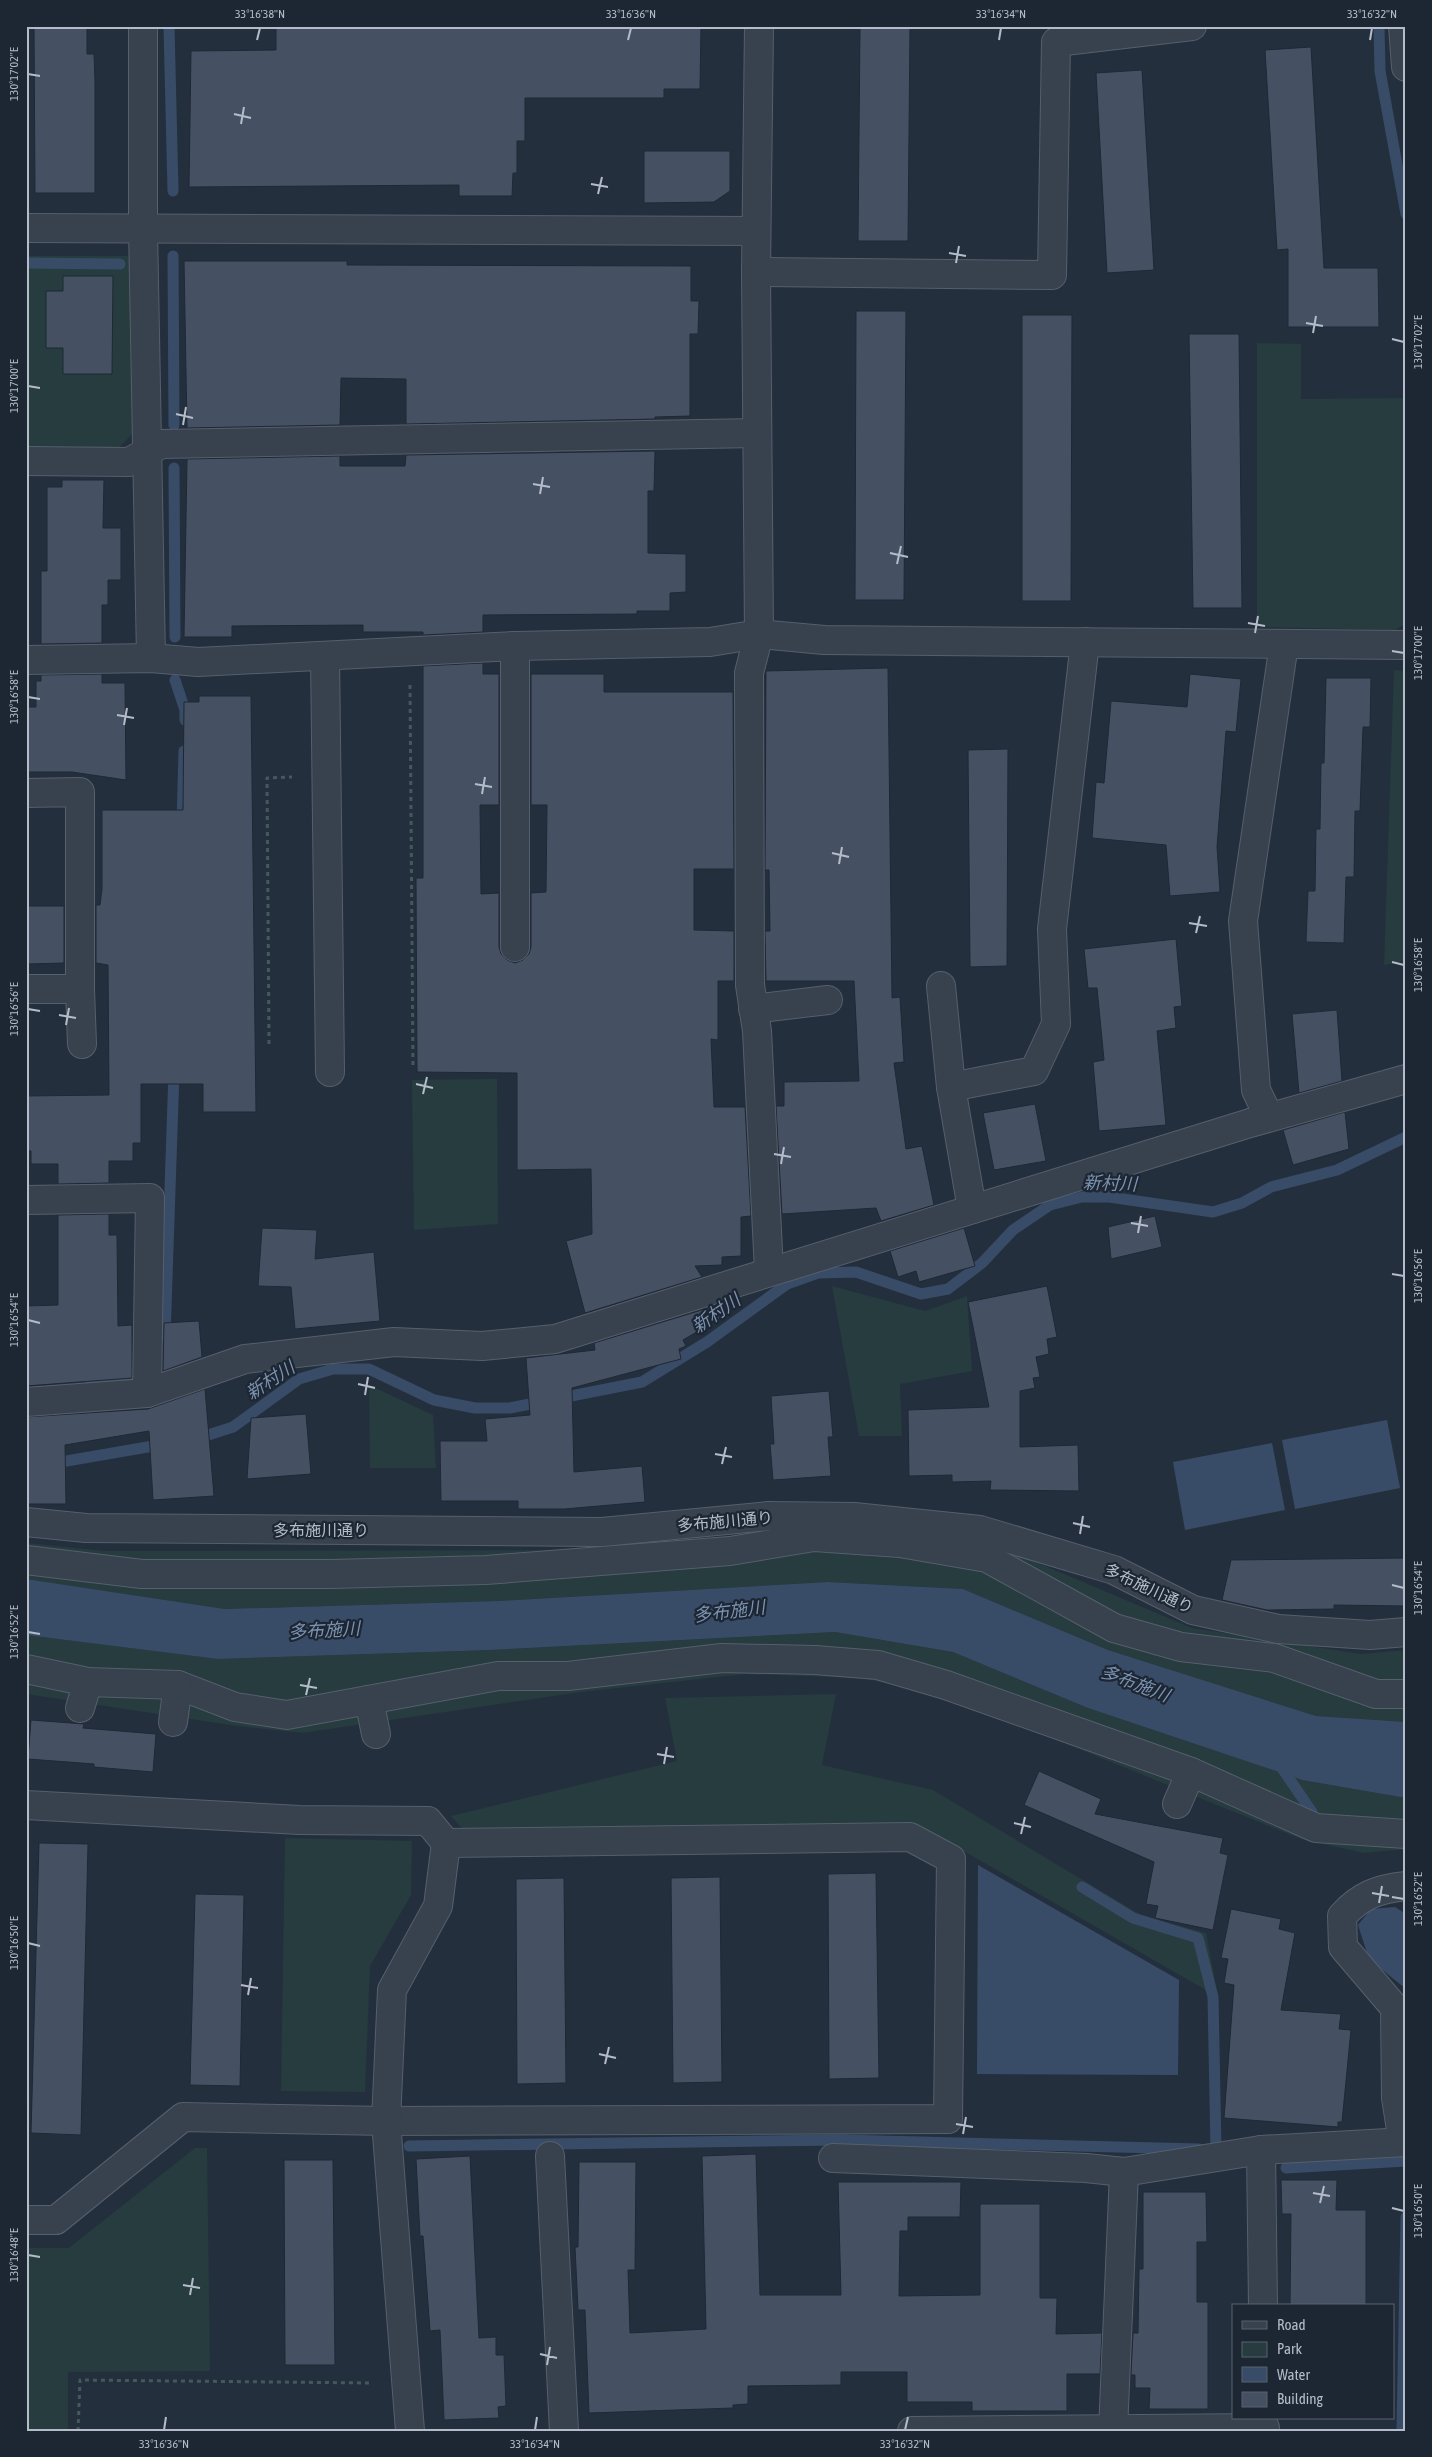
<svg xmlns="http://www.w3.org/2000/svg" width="1432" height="2457" viewBox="0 0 1432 2457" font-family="'Asap Condensed','Noto Sans JP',sans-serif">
<rect width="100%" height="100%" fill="#242f3e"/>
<g fill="#263c3f">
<polygon points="26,256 130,256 134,432 118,449 26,451"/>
<polygon points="1257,343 1301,344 1301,399 1406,398 1406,624 1395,630 1257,627"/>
<polygon points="1394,670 1406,671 1406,961 1384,965"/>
<polygon points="497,1079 498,1224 414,1230 412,1080"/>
<polygon points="832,1286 925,1311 967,1296 972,1371 900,1384 902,1436 859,1436"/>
<polygon points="369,1385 433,1415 436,1468 370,1468"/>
<polygon points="801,1528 920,1538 1019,1555 1192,1628 1361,1654 1406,1650 1406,1722 1316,1716 1108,1650 963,1589 828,1582 499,1601 225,1609 26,1579 26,1543 105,1551 609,1550"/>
<polygon points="835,1632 953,1652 1088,1708 1285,1774 1302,1780 1406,1798 1406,1849 1364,1853 1301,1839 953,1698 862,1678 745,1674 581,1692 302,1733 230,1725 26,1694 26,1635 218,1659 490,1650"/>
<polygon points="836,1694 822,1765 933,1790 1141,1915 1206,1933 1218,1997 920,1826 467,1834 451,1816 677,1761 665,1698"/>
<polygon points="285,1838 412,1841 411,1895 370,1966 365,2092 281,2091"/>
<polygon points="195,2148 207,2148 210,2371 68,2372 68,2431 26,2431 26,2248 69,2248"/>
</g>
<g fill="#394c67">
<polygon points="1387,1420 1400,1488 1295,1509 1282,1440"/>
<polygon points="1272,1443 1285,1510 1185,1530 1173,1462"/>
<polygon points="26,1579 225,1609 499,1601 828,1582 963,1589 1108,1650 1316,1716 1406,1722 1406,1798 1302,1780 1285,1774 1088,1708 953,1652 835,1632 490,1650 218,1659 26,1635"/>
<polygon points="978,1865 1179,1980 1178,2075 977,2074"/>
<polygon points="1395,1907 1406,1914 1406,1989 1369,1959 1358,1925 1371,1909"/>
</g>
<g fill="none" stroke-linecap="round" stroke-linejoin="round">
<g stroke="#394c67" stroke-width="11">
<polyline points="169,26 173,191"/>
<polyline points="1379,26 1380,71 1406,214"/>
<polyline points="173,256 174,425"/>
<polyline points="26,263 120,264"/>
<polyline points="174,468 175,637"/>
<polyline points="175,680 185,710 185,720"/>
<polyline points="182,825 184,751"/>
<polyline points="165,1337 174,1071"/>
<polyline points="90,1384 129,1380"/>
<polyline points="196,1439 233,1427 299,1379 333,1369 369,1369 434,1400 475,1408 510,1408 642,1382 707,1342 787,1284 818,1273 856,1272 921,1294 948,1289 982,1263 1013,1230 1050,1205 1082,1197 1109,1197 1213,1212 1242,1203 1271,1187 1337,1170 1406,1137"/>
<polyline points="26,1468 165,1444"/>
<polyline points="1277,1761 1312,1812"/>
<polyline points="1082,1887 1133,1918 1198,1938 1213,1997 1216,2149"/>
<polyline points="409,2146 841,2140 1199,2149"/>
<polyline points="1286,2168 1406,2161"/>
<polyline points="1402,2431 1406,2217"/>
</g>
</g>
<g fill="#455162" stroke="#1f2835">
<polygon points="34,26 87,26 87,54 94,54 95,82 95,193 35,193"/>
<polygon points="276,26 701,26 700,89 664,89 664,98 525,98 525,141 517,141 517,173 513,173 512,196 459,196 459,185 189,187 191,51 276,50"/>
<polygon points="860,26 910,26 908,241 858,241"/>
<polygon points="1311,47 1324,268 1378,268 1379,327 1288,327 1288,249 1277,250 1265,50"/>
<polygon points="1142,70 1154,270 1107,273 1096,73"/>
<polygon points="644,151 730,151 730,191 714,202 644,203"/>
<polygon points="184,261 347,261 347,265 691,266 691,301 699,301 698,334 690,334 690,416 655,417 655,419 406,424 406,379 341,378 340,425 187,428"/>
<polygon points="63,276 113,276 112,374 63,374 63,348 46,348 46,291 63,291"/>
<polygon points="856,311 906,311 904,600 855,600"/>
<polygon points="1022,315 1072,315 1071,601 1022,601"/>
<polygon points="1189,334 1239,334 1242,608 1193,608"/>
<polygon points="655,451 654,491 648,491 648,553 686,554 686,592 670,593 670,611 637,611 637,614 483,615 483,632 423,635 423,632 363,632 363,625 232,626 232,637 184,637 187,459 340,456 340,466 405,466 406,455"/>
<polygon points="62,480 104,480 103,528 121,528 121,580 108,580 108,605 102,605 102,643 41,644 41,571 47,571 47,487 62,487"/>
<polygon points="483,663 483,674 499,674 499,805 480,805 481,894 499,893 499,947 501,954 507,960 515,963 523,960 529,954 531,947 531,893 546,892 547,805 531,805 531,674 604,674 604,692 733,692 734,869 694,869 694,930 734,931 734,981 718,981 718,1040 711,1039 714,1107 745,1107 751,1216 741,1217 741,1256 722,1257 722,1265 695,1266 702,1277 585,1313 566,1241 592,1234 591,1169 517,1170 517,1073 417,1072 416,878 423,878 423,666"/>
<polygon points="888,668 892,998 900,997 904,1062 894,1063 906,1149 922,1146 934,1205 881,1221 876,1208 782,1214 776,1106 784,1106 784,1082 859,1081 854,981 766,981 765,931 770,931 769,870 765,870 766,671"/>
<polygon points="102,674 102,683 125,683 126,780 72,772 26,772 26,707 36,707 36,681 41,681 41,675"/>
<polygon points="1190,674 1241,679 1236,732 1226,731 1217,847 1220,892 1170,896 1166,845 1092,838 1096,782 1104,783 1111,701 1187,707"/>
<polygon points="1326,678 1371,678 1370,727 1363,727 1360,811 1355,811 1354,877 1346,877 1344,943 1306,942 1308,891 1315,891 1316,829 1320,829 1321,763 1324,763"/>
<polygon points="199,696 251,696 256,1112 203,1112 203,1084 141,1084 141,1143 133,1143 133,1161 109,1161 109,1183 58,1184 58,1164 31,1164 31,1151 26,1151 26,1096 109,1095 108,965 96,963 96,905 100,905 102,889 102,810 183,810 184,702 199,702"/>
<polygon points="1008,749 1007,966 970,967 968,750"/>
<polygon points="26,906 64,906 64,963 26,964"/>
<polygon points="1176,939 1182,1006 1174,1007 1176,1028 1157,1031 1166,1125 1099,1131 1093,1062 1104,1060 1097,988 1088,988 1084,949"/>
<polygon points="1337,1010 1342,1081 1299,1093 1292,1014"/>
<polygon points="1035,1104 1046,1161 994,1170 983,1113"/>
<polygon points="1345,1112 1349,1149 1293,1165 1283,1130"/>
<polygon points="109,1214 109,1235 117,1235 118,1326 132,1325 132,1378 26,1386 26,1306 58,1305 58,1215"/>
<polygon points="1155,1216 1162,1247 1111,1259 1108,1227"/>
<polygon points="262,1228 317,1230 315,1259 374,1252 380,1321 295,1329 291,1287 258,1286"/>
<polygon points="964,1228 975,1266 919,1282 916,1271 898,1277 890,1251"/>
<polygon points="1047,1286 1057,1337 1047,1339 1049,1354 1036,1357 1040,1377 1033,1378 1035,1388 1020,1391 1020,1447 1078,1445 1079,1491 990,1490 991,1481 952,1482 952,1475 909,1476 908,1410 989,1407 968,1302"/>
<polygon points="718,1305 724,1316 683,1340 686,1346 679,1349 681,1359 572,1388 574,1472 642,1466 645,1502 564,1509 518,1509 518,1501 441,1501 440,1441 487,1441 485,1419 530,1415 526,1358 595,1350 594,1343"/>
<polygon points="199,1321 202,1357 163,1371 164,1323"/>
<polygon points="205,1389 214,1496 153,1500 149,1431 65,1445 66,1504 27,1504 26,1417 148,1409"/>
<polygon points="829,1391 833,1437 828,1437 831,1476 773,1480 770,1444 774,1444 771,1396"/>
<polygon points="306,1414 311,1474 247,1479 251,1418"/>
<polygon points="1406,1558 1406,1606 1334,1605 1334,1609 1267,1610 1222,1600 1231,1560"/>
<polygon points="31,1720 84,1724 83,1728 156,1734 153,1772 94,1767 94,1764 28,1759"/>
<polygon points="1039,1771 1101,1799 1095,1814 1223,1838 1220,1853 1228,1855 1213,1930 1155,1918 1158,1906 1146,1904 1154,1862 1024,1805"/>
<polygon points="39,1843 88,1844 81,2135 31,2133"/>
<polygon points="876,1873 879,2078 829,2079 828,1874"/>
<polygon points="720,1877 722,2082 673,2083 671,1878"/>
<polygon points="564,1878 566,2083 517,2084 516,1879"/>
<polygon points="195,1894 244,1895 240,2086 190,2085"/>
<polygon points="1231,1909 1281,1919 1279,1929 1295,1933 1281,2010 1341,2014 1339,2029 1351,2030 1342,2122 1338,2122 1338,2127 1224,2118 1234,1985 1224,1983 1228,1959 1221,1958"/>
<polygon points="756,2154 760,2295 841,2295 838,2182 961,2182 960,2217 908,2217 908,2231 900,2231 899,2296 980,2295 980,2204 1040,2204 1040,2298 1057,2298 1056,2334 1102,2333 1100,2374 1067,2374 1067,2411 972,2411 972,2402 907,2402 907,2372 841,2372 841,2385 748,2386 748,2404 733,2405 733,2408 589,2413 585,2310 578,2310 575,2247 578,2247 579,2162 636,2162 635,2270 628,2270 630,2333 706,2329 702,2156"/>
<polygon points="470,2156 479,2338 496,2337 496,2355 504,2355 506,2406 498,2407 499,2418 444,2420 440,2330 430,2331 423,2236 420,2236 416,2159"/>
<polygon points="284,2160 333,2160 335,2365 285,2365"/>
<polygon points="1281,2180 1337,2180 1336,2210 1366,2210 1366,2306 1290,2306 1291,2214 1282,2214"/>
<polygon points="1143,2192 1206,2192 1207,2242 1197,2242 1197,2302 1208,2302 1208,2409 1149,2409 1150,2388 1135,2388 1135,2375 1131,2375 1133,2333 1138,2333 1139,2269 1143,2269"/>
</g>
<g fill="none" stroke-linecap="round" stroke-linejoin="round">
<g stroke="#565f6c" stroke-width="30">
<g id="street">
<polyline points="143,26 143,228 151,658"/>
<polyline points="759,26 756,272 759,634 749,673 750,985 757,1031 769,1271"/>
<polyline points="1403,26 1406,67"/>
<polyline points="26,228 756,231"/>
<polyline points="756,272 1052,275 1056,42 1192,26"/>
<polyline points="26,461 129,462 161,444 757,433"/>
<polyline points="515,646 515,947"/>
<polyline points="325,656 330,1072"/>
<polyline points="26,660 151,658 198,662 515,646 710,642 759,634 824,640 1406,645"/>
<polyline points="26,793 80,792 80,989"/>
<polyline points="941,986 951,1087"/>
<polyline points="26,989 80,989 82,1044"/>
<polyline points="753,1009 828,1000"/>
<polyline points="1269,1117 1256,1090 1243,921 1284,644"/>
<polyline points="26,1200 150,1198 147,1393"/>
<polyline points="972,1209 951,1087 1034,1071 1056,1024 1052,929 1085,642"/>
<polyline points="26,1402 147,1393 245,1359 394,1342 482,1346 555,1339 1250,1123 1406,1079"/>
<polyline points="26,1522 86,1528 602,1532 769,1516 854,1517 980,1530 1114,1570 1193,1610 1278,1629 1370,1635 1406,1632"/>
<polyline points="26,1560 142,1574 331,1574 486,1570 730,1551 814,1537 900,1543 987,1558 1114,1628 1181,1647 1274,1658 1376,1694 1406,1694"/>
<polyline points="26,1669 88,1682 178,1685 235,1707 287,1715 498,1676 568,1676 722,1658 815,1660 878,1665 946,1685 1191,1772 1316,1828 1406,1834"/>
<polyline points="369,1700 376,1734"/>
<polyline points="80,1708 88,1682"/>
<polyline points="173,1722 178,1685"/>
<polyline points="1177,1804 1191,1772"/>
<polyline points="26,1805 299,1820 428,1821 446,1843 910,1837 951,1859 948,2119 386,2121 183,2117 56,2220 26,2220"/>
<path d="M1403,2142L1396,2098L1395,2008L1343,1947L1342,1916C1361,1895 1378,1889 1406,1886"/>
<polyline points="1261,2150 1263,2306"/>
<polyline points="550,2156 564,2431"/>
<polyline points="833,2158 1086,2168 1124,2172"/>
<polyline points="410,2431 386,2121 392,1990 438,1906 446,1843"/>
<polyline points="912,2431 1265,2428"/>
<polyline points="1113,2431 1124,2172 1261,2150 1406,2142"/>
</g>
</g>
<g stroke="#44595c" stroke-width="3" stroke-dasharray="4 4" stroke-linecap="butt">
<polyline points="410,685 413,1069"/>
<polyline points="269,1044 267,778 292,777"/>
<polyline points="78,2431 80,2380 371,2383"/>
</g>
<use href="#street" stroke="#38414e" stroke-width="28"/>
</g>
<path fill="none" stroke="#b4bcc9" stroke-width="2" d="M257,40L260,28M628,40L631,28M999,40L1001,28M1370,40L1372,28M28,74L40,76M234,114L251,118M241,124L244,107M591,184L608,187M598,194L602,177M949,253L966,256M956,263L959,246M1306,323L1323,326M1313,333L1316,316M1392,339L1404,342M28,386L40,388M176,414L193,418M183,425L186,407M533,484L550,487M540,494L543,477M890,553L908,557M897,564L901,546M1248,623L1265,626M1255,633L1258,616M1392,651L1404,653M28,697L40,699M117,715L134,718M124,725L127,708M475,784L492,787M482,794L485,777M832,853L849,857M839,864L842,847M1189,923L1207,926M1196,933L1200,916M1392,962L1404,965M28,1009L40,1011M59,1015L76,1018M66,1025L69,1008M416,1084L433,1088M423,1094L427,1077M774,1154L791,1157M781,1164L784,1147M1131,1223L1148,1226M1138,1233L1141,1216M1392,1274L1404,1276M28,1320L40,1323M358,1384L375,1388M365,1395L368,1377M715,1454L732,1457M722,1464L726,1447M1073,1523L1090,1527M1080,1534L1083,1516M1392,1585L1404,1588M28,1632L40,1634M300,1685L317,1688M306,1695L310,1678M657,1754L674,1757M664,1764L667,1747M1014,1823L1031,1827M1021,1834L1025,1817M1372,1893L1389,1896M1392,1897L1404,1899M1379,1903L1382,1886M28,1943L40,1946M241,1985L258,1988M248,1995L251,1978M599,2054L616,2058M605,2064L609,2047M956,2124L973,2127M963,2134L966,2117M1313,2193L1330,2196M1320,2203L1324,2186M1392,2208L1404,2211M28,2255L40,2257M183,2285L200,2288M190,2295L193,2278M540,2354L557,2358M547,2365L550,2347M164,2430L166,2417M535,2430L537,2417M905,2430L908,2417"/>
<g text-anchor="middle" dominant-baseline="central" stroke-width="4.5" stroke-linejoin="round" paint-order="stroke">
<g font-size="16" fill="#b4bcc9" stroke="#1d2633">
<text transform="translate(725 1521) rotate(-5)">多布施川通り</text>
<text x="321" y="1530">多布施川通り</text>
<text transform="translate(1149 1588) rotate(25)">多布施川通り</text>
</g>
<g font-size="18" font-style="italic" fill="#7c92b1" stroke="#1d2633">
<text transform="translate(1110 1183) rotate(2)">新村川</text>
<text transform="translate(716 1313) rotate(-35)">新村川</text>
<text transform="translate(270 1380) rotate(-33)">新村川</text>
<text transform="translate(729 1611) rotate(-7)">多布施川</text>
<text transform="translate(324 1630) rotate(-3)">多布施川</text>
<text transform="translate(1135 1683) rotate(21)">多布施川</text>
</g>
</g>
<rect width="1432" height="2457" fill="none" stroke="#1d2633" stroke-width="55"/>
<rect x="1232" y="2304" width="162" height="115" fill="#1d2633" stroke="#59626f"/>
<rect x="1242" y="2321" width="25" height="8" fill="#38414e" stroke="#59626f"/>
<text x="1277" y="2330" font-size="15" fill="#b4bcc9">Road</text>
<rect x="1242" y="2342" width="25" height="15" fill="#263c3f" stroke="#59626f"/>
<text x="1277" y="2354" font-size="15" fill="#b4bcc9">Park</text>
<rect x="1242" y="2367" width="25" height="15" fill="#394c67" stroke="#59626f"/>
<text x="1277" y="2380" font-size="15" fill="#b4bcc9">Water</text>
<rect x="1242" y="2392" width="25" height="15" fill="#455162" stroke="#59626f"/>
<text x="1277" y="2404" font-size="15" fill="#b4bcc9">Building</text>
<rect x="28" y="28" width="1376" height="2402" fill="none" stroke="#b4bcc9" stroke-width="2"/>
<g font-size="12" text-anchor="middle" fill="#b4bcc9">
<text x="260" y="18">33°16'38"N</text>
<text x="631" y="18">33°16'36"N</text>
<text x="1001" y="18">33°16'34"N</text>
<text x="1372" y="18">33°16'32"N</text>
<text transform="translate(14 74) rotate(-90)" y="4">130°17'02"E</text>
<text transform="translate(1418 342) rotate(-90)" y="4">130°17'02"E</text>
<text transform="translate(14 386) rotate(-90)" y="4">130°17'00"E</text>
<text transform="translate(1418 653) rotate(-90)" y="4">130°17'00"E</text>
<text transform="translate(14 697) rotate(-90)" y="4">130°16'58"E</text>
<text transform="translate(1418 965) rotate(-90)" y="4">130°16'58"E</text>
<text transform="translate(14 1009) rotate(-90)" y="4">130°16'56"E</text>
<text transform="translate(1418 1276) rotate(-90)" y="4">130°16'56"E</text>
<text transform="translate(14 1320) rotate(-90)" y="4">130°16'54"E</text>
<text transform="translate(1418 1588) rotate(-90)" y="4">130°16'54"E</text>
<text transform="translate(14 1632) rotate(-90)" y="4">130°16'52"E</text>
<text transform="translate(1418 1899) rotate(-90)" y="4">130°16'52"E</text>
<text transform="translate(14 1943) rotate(-90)" y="4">130°16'50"E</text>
<text transform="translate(1418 2211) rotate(-90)" y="4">130°16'50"E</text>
<text transform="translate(14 2255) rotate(-90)" y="4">130°16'48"E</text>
<text x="164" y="2448">33°16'36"N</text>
<text x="535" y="2448">33°16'34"N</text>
<text x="905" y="2448">33°16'32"N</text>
</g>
</svg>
